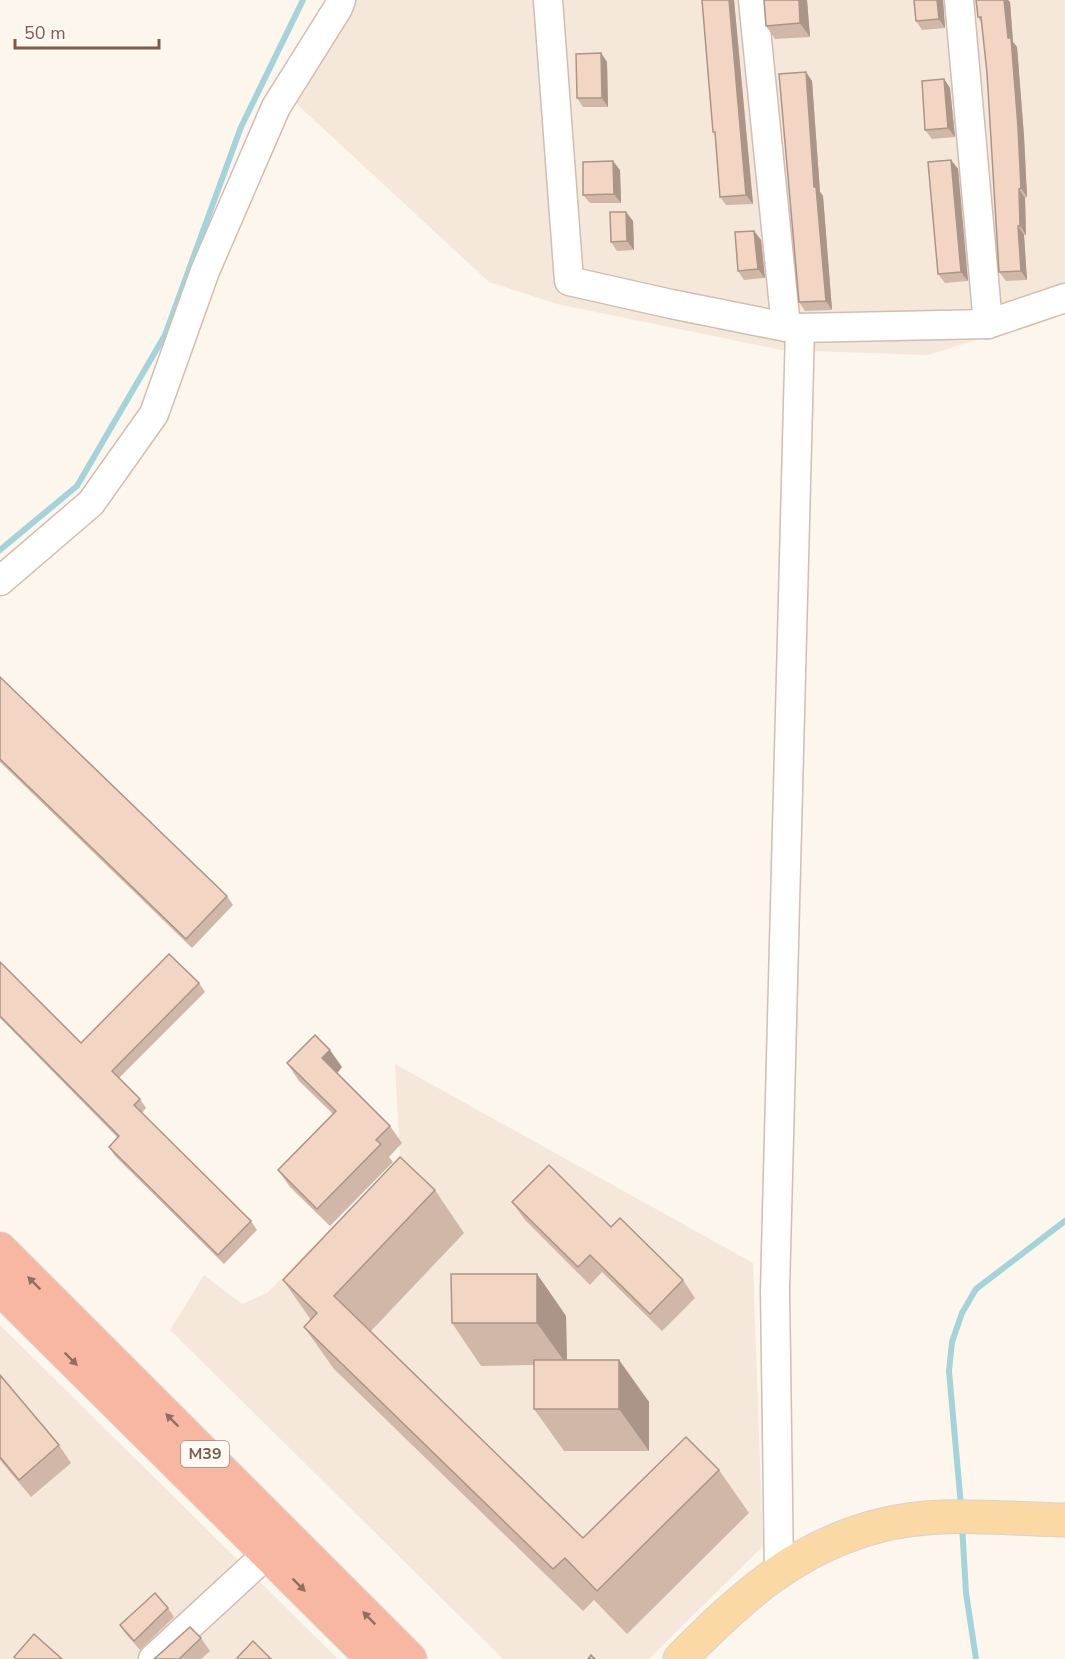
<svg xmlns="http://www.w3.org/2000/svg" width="1065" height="1659" viewBox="0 0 1065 1659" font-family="'Nunito Sans',sans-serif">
<rect width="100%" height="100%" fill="#fdf6ec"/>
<g fill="#f5e8da">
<polygon points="329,0 1065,0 1065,313 927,355 781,350 557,304 489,282 273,82 324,12"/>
<polygon points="395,1064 753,1263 763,1546 649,1659 503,1659 170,1330 204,1275 242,1304 267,1293 400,1158"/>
<polygon points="0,1325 338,1659 0,1659"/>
</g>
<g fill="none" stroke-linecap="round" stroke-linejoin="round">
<g stroke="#a5d3da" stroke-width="6">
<polyline points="0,550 77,486 165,335 241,127 303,0"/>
<polyline points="961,1506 949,1371 952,1342 962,1313 976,1289 1065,1221"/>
<polyline points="962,1525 966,1593 976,1659"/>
</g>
<g stroke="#d1beb0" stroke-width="31">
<g id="minor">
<polyline points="548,0 569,281 671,304 786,327 800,328 988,324 1065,298"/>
<polyline points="753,0 786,327"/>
<polyline points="959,0 988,324"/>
<polyline points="0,581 91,503 154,414 205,271 276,107 338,8 341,0"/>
<polyline points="779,1571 775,1290 800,328"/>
<polyline points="153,1659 267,1554"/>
</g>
</g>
<g stroke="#dad1cd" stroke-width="35">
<path id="major" d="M680,1659C740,1599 793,1548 878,1526C938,1510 1004,1519 1065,1520"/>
</g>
<g stroke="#dad1cd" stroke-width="35">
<g id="highway">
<polyline points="0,1249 410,1659"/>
<polyline points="0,1288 373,1659"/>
</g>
</g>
<use href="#minor" stroke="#fff" stroke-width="28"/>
<use href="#major" stroke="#fbd9a5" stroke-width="33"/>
<use href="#highway" stroke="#f7b7a3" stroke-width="33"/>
</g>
<g fill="#d1b7a8">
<polygon points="702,0 734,0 753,204 726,205 720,197 715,135 713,132"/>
<polygon points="764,0 807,0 810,37 775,39 766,26"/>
<polygon points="914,0 943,0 945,28 922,30 916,21"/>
<polygon points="976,0 1008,0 1010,2 1013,42 1017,47 1024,136 1027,197 1025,198 1026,235 1024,235 1027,280 1006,281 999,272 987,73 982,24 978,17"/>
<polygon points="601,53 607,62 608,107 583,107 577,98"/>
<polygon points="806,72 812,81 820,192 823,196 832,310 805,311 799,302"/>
<polygon points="944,79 950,88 955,137 932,139 925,130"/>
<polygon points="951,160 958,169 968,281 945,283 938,274"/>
<polygon points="620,170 621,203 590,203 583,195"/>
<polygon points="626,212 633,221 634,250 617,251 611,242"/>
<polygon points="754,231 761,240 765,278 744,280 738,271"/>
<polygon points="0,677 227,896 233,905 192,948 0,762"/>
<polygon points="0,962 81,1043 199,983 205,992 119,1078 140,1099 146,1108 142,1113 251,1221 257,1230 224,1264 115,1156 109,1147 118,1138 0,1018"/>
<polygon points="287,1063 342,1067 337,1073 390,1126 402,1143 389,1157 393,1162 330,1226 290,1187 278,1170 333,1114 299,1081"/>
<polygon points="435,1190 464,1233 371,1331 583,1538 719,1470 749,1513 627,1634 594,1600 583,1611 334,1369 304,1327 311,1320 283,1280"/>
<polygon points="512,1202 611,1227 683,1280 695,1298 662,1331 602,1272 590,1285 525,1220"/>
<polygon points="537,1274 566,1316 567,1360 619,1360 649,1402 649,1451 564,1451 534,1409 534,1365 481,1366 452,1323"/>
<polygon points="0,1375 59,1445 71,1463 31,1497 0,1460"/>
<polygon points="168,1608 174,1617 140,1650 126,1634 120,1625"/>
<polygon points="201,1638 210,1651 201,1659 154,1659"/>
</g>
<g fill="#aa9588">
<polygon points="729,0 734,0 753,204 746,195"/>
<polygon points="799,0 807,0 810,37 800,23"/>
<polygon points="937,0 943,0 945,28 939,19"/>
<polygon points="1004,0 1008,0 1010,2 1013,42 1017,47 1024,136 1027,197 1021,188"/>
<polygon points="601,53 607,62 608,107 602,98"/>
<polygon points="806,72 812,81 820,192 823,196 832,310 826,301 814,187"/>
<polygon points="944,79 950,88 955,137 948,128"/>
<polygon points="951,160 958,169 968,281 961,272"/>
<polygon points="613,161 620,170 621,203 614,194"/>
<polygon points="1019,189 1025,198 1026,235 1020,226"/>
<polygon points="626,212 633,221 634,250 627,241"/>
<polygon points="1018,226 1024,235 1027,280 1021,271"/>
<polygon points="754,231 761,240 765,278 758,269"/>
<polygon points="330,1050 342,1067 335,1076 322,1058"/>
<polygon points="537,1274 566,1316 567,1365 537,1323"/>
<polygon points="619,1360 649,1402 649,1451 619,1409"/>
</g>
<g fill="#f3d5c3" stroke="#aa9588" stroke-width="1.5">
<polygon points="702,0 729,0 746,195 720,197 715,132 713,132"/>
<polygon points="764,0 799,0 800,23 766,26"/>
<polygon points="914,0 937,0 939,19 916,21"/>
<polygon points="976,0 1004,0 1008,38 1011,38 1018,127 1021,188 1019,189 1020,226 1018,226 1021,271 999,272 987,73 981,17 978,17"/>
<polygon points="601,53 602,98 577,98 576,54"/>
<polygon points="806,72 814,187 816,187 826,301 799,302 779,74"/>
<polygon points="944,79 948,128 925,130 922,81"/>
<polygon points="951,160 961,272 938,274 928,162"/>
<polygon points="613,161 614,194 583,195 583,162"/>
<polygon points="610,212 626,212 627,241 611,242"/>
<polygon points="754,231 758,269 738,271 735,232"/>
<polygon points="0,677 227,896 186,939 0,759"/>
<polygon points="169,954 199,983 112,1071 140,1099 134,1105 251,1221 218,1255 109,1147 119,1136 0,1016 0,962 81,1043"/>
<polygon points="315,1035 330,1050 322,1058 390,1126 376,1140 381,1144 317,1209 278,1170 336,1111 287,1063"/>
<polygon points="400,1157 435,1190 334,1296 583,1538 686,1437 719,1470 597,1591 565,1558 553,1569 304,1327 317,1313 283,1280"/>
<polygon points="549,1165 611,1227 620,1218 683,1280 650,1314 590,1255 578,1267 512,1202"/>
<polygon points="451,1274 537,1274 537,1323 452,1323"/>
<rect x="534" y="1360" width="85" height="49"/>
<polygon points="0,1375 59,1445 19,1480 0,1457"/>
<polygon points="155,1593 168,1608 134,1641 120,1625"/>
<polygon points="190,1627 201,1638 179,1659 154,1659"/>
<polygon points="34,1634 62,1659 17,1659 14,1657"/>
<polygon points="253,1641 271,1659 238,1659 237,1658"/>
<polygon points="591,1655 595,1659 588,1659"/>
</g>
<defs><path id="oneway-solid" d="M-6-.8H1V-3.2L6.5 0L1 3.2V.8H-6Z" transform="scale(1.5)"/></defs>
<g fill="#936e5e">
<use href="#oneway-solid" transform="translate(34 1283) rotate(-135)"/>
<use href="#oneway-solid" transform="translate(71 1359) rotate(45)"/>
<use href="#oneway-solid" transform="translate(172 1420) rotate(-135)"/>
<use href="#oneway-solid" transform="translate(299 1585) rotate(45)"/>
<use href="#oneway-solid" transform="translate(369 1618) rotate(-135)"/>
</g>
<g text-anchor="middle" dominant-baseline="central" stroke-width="5" stroke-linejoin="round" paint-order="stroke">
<rect fill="#fffaf3" stroke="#a28b7f" stroke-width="1.5" x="181" y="1441" width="48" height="26" rx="4.5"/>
<g font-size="16" font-weight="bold" fill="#7a5c4d">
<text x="205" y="1454">M39</text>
</g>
</g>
<path d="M15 39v9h144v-9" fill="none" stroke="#7a5c4d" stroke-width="3"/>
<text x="24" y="39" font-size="18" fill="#7a5c4d" stroke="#fffaf3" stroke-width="4.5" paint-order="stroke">50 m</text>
</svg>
